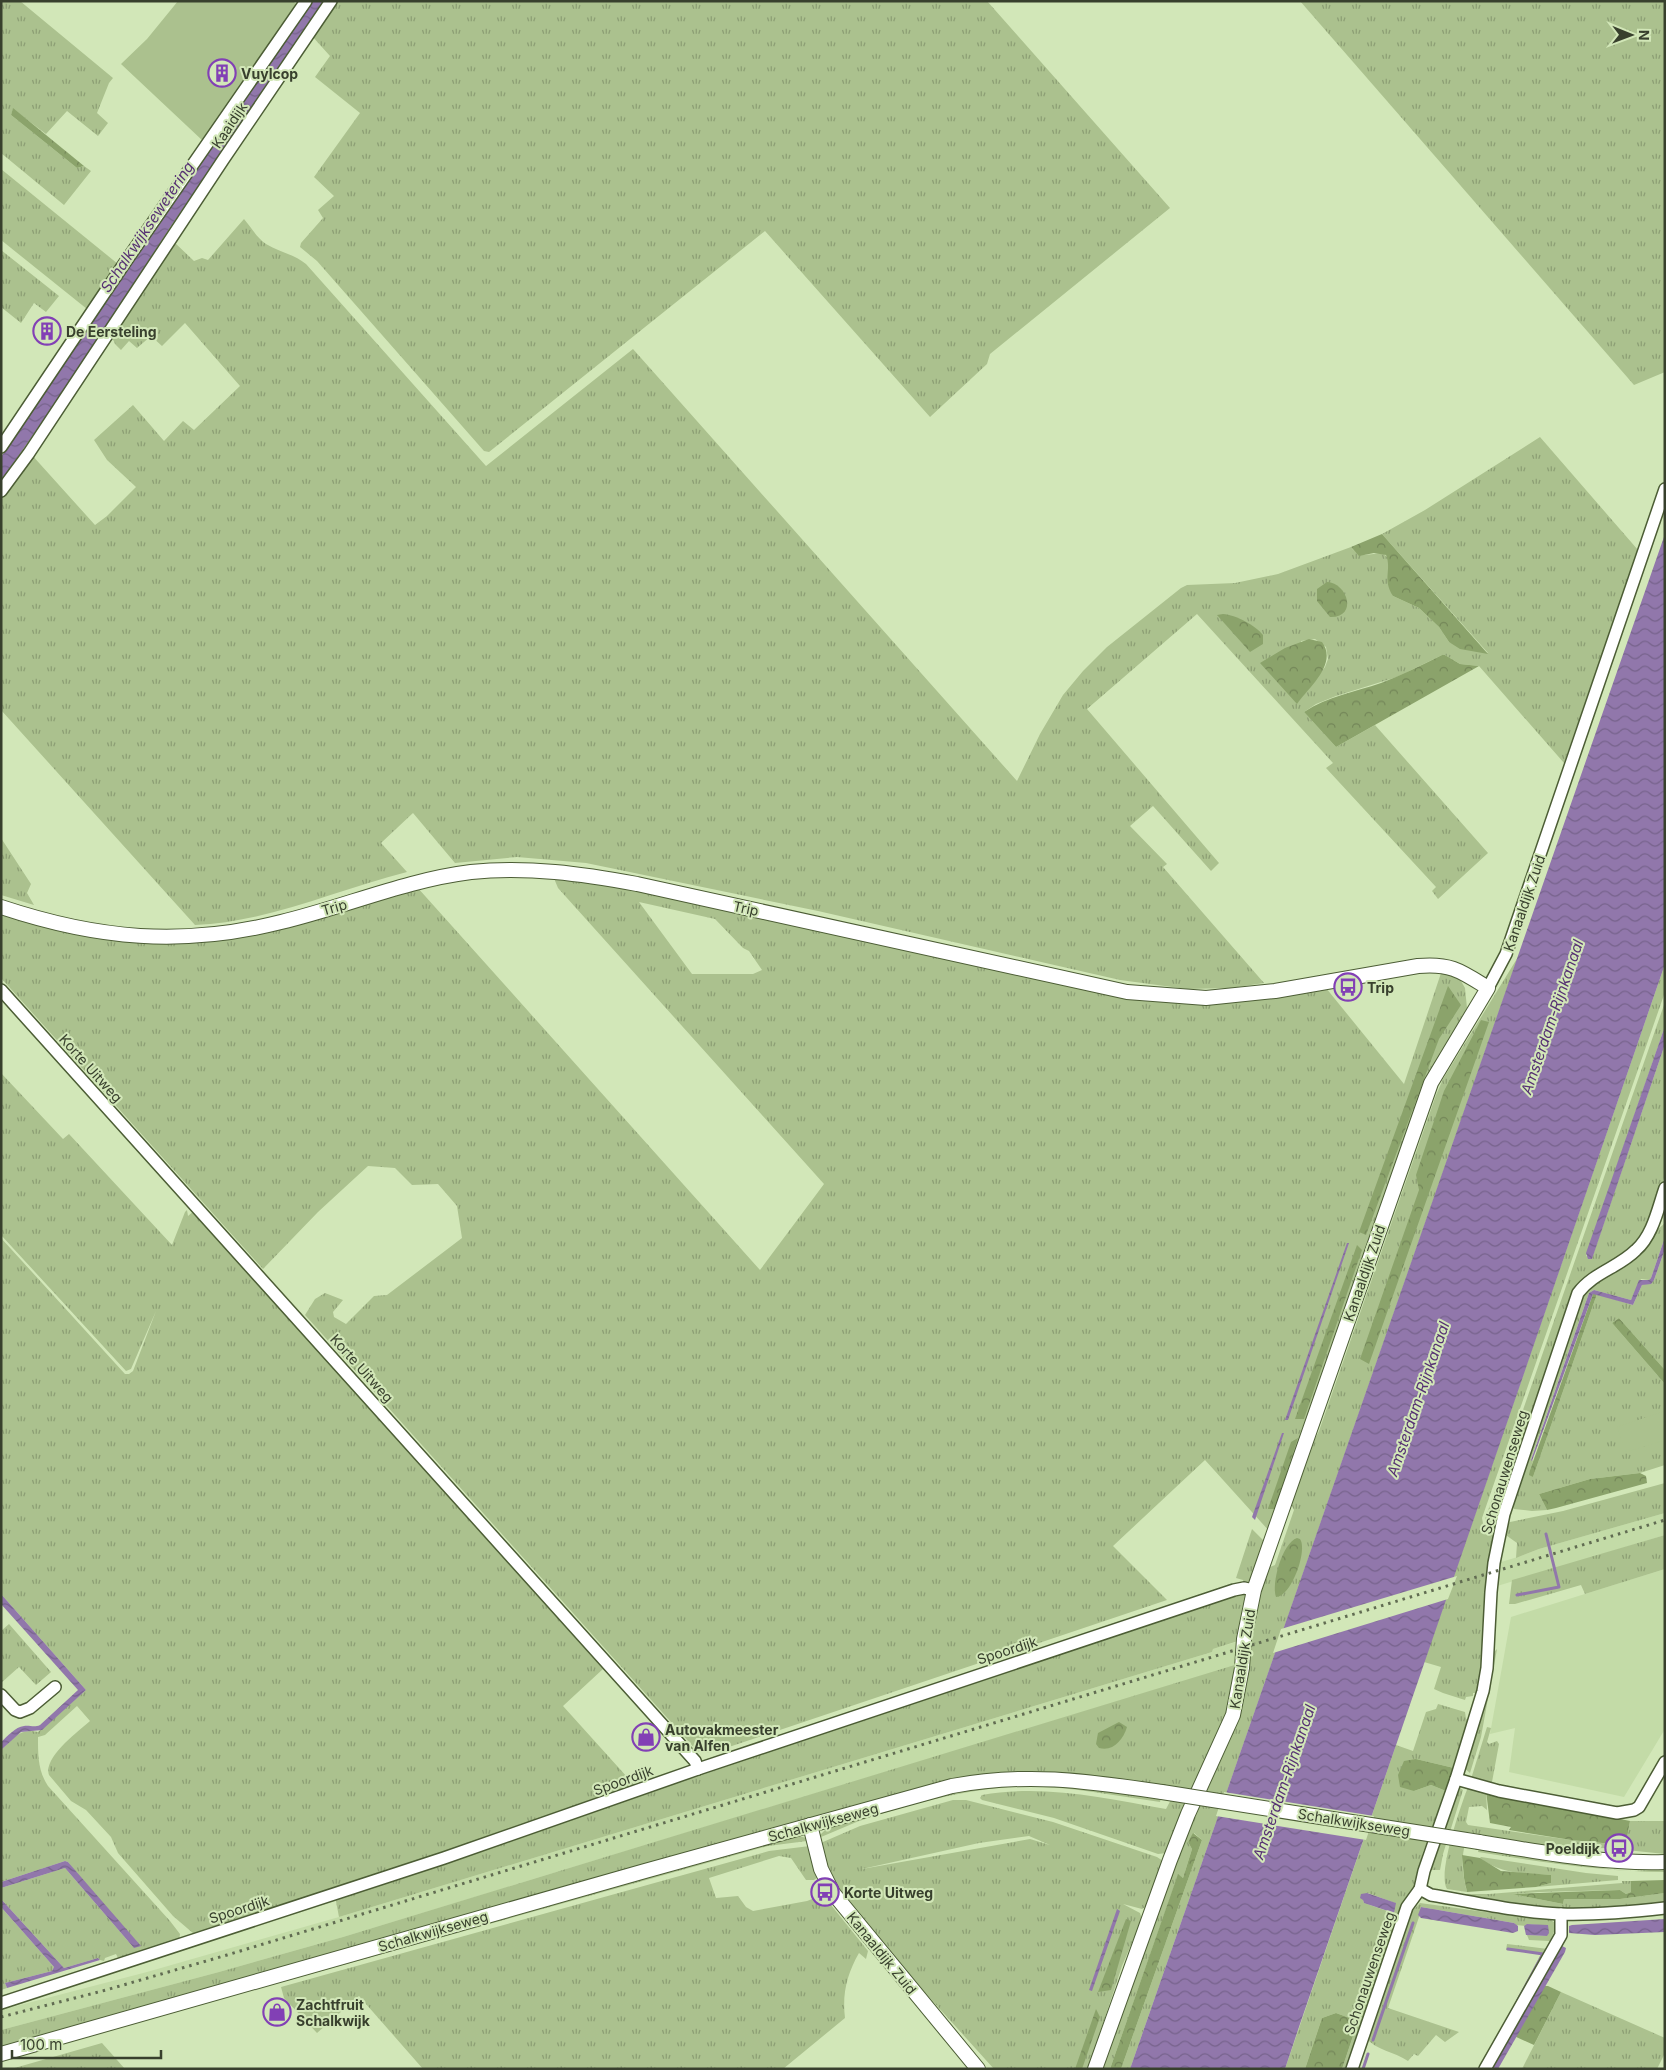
<svg xmlns="http://www.w3.org/2000/svg" width="1666" height="2070" viewBox="0 0 1666 2070" font-family="Inter,sans-serif">
<defs>
<pattern id="grass-tufts" width="24" height="20" patternUnits="userSpaceOnUse" patternTransform="scale(1.25)"><rect width="24" height="20" fill="#abc18e"/><path d="M3 7l-1-3M5 7V3M7 7l1-3M15 17l-1-3M17 17v-4M19 17l1-3" fill="none" stroke="#8c9e74"/></pattern>
<pattern id="forest-crowns" width="20" height="18" patternUnits="userSpaceOnUse" patternTransform="scale(1.25)"><rect width="20" height="18" fill="#8ba36b"/><path d="M2 6a3 3 0 1 1 6 0M12 15a3 3 0 1 1 6 0" fill="none" stroke="#738658"/></pattern>
<pattern id="water-waves" width="16" height="10" patternUnits="userSpaceOnUse" patternTransform="scale(1.25)"><rect width="16" height="10" fill="#9177ab"/><path d="M0 5q4-4 8 0t8 0" fill="none" stroke="#77638c"/></pattern>
</defs>
<rect width="100%" height="100%" fill="#d2e7b8"/>
<g fill="#c3dba7">
<polygon points="1665,1513 1665,1535 343,1937 219,1972 1,2030 1,2010 147,1972 339,1917 1212,1652 1213,1649 1521,1556 1539,1549"/>
<polygon points="1665,1569 1665,1729 1624,1797 1509,1772 1515,1728 1490,1734 1511,1617"/>
</g>
<g fill="url(#grass-tufts)" fill-rule="evenodd">
<polygon points="2,1 20,1 113,78 109,83 97,113 108,123 98,136 67,111 46,134 13,109 11,115 77,168 84,166 91,171 64,205 1,153"/>
<polygon points="336,1 987,1 1170,208 990,354 987,364 930,417 765,231 489,452 484,451 317,261 300,247 301,243 323,218 318,210 334,196 314,177 360,113 315,77 330,56 312,36"/>
<polygon points="1300,1 1665,1 1665,372 1634,385"/>
<polygon points="1,169 118,264 87,309 1,240"/>
<path d="M244,219C251,227 257,238 266,244C279,252 294,254 306,264L486,466L633,349L1017,781L1040,734L1063,695L1083,671L1107,647L1181,588L1187,585L1235,583L1278,574L1351,547C1360,560 1370,553 1383,553L1388,558L1393,596L1419,608L1439,627L1449,642L1488,653L1382,534L1425,510L1540,437L1638,550L1564,763L1479,666L1460,664L1445,655H1442L1397,677L1336,696L1316,704L1304,712L1336,747L1375,725L1488,853L1438,899L1432,891L1436,887L1326,768L1333,763L1197,614L1087,709L1219,863L1211,871L1153,806L1130,826L1167,864L1163,867L1264,983L1231,988L1187,989L1120,980L818,911L586,863L517,857L455,863L413,813L381,843L407,872C336,890 268,922 195,925L1,710V495L31,454L95,525L107,516L136,487L107,460L94,440L133,405L164,441L183,421L194,430L240,386L185,323L162,346L151,336L137,348L129,341L121,350L115,344L111,335L173,241L194,261L202,258L208,260ZM1315,639L1326,647L1328,659L1325,667L1297,703L1301,641Z"/>
<polygon points="1,250 59,296 46,312 34,303 21,323 1,307"/>
<polygon points="1,838 31,884 27,893 34,905 1,895"/>
<path d="M553,876L606,884L1114,994L1326,988L1404,1084L1441,973L1454,976L1461,981L1465,988L1467,1008L1422,1087L1313,1401L1270,1532L1205,1460L1113,1546L1167,1600L717,1751L707,1753L697,1751L305,1315L315,1299L325,1293L343,1300L333,1312L334,1317L346,1324L374,1296L387,1295L462,1238L457,1206L438,1184L412,1185L395,1168L368,1166L318,1212L263,1269L1,978V911L191,941L417,887L760,1270L824,1184L558,888ZM639,902L715,919L743,948L749,951L762,970L753,974H692Z"/>
<polygon points="1518,957 1130,2069 1121,2069 1202,1840 1194,1833 1188,1842 1192,1849 1183,1878 1178,1875 1110,2069 1101,2069 1190,1823 1220,1762 1243,1701 1248,1675 1251,1634 1267,1568 1275,1565 1294,1510 1290,1502 1306,1456 1319,1431 1436,1095 1443,1079"/>
<polygon points="1665,964 1665,992 1482,1518 1484,1529 1493,1536 1486,1590 1480,1674 1476,1693 1473,1693 1473,1696 1466,1697 1465,1700 1443,1693 1434,1689 1441,1667 1424,1662"/>
<polygon points="1665,1002 1665,1026 1586,1256 1592,1258 1665,1044 1665,1175 1646,1229 1640,1241 1626,1253 1590,1273 1580,1284 1500,1509 1494,1531 1487,1528 1485,1519"/>
<path d="M1,1073L63,1139L69,1134L172,1245L185,1212L187,1210L188,1216L195,1210L198,1211L347,1384L603,1669L563,1706L637,1788L352,1885L348,1883L326,1890L324,1894L194,1934L173,1916L118,1853L111,1837L86,1810L71,1801L49,1775C43,1757 78,1732 90,1721L77,1706L45,1735L38,1737C38,1755 38,1771 48,1786L170,1921L180,1934L179,1941L129,1958L126,1956L118,1958L116,1954L105,1958L104,1961L100,1960L98,1958L64,1968L1,1899V1888L65,1868L134,1948L68,1862L65,1861L1,1882V1750C15,1738 19,1728 38,1732L86,1690L1,1594V1238L125,1374H129L133,1371L156,1311L131,1369L126,1371L1,1235Z"/>
<polygon points="1665,1223 1665,1237 1651,1278 1649,1280 1641,1279 1631,1300 1594,1290 1589,1293 1531,1459 1533,1461 1530,1470 1533,1477 1597,1294 1633,1305 1642,1285 1654,1280 1665,1249 1665,1370 1619,1318 1612,1323 1665,1384 1665,1465 1640,1473 1590,1479 1539,1494 1547,1510 1532,1511 1514,1509 1512,1505 1583,1294"/>
<polygon points="1665,1483 1665,1513 1539,1549 1516,1558 1517,1543 1503,1533 1505,1526 1510,1522 1563,1511"/>
<polygon points="1252,1529 1266,1543 1255,1578 1244,1583 1243,1580 1236,1578"/>
<polygon points="1665,1535 1665,1569 1585,1594 1581,1585 1515,1604 1509,1604 1512,1580"/>
<polygon points="1243,1593 1247,1597 1238,1641 1213,1649 1212,1652 339,1917 335,1896 1228,1594"/>
<polygon points="9,1624 51,1672 36,1685 19,1667 1,1683 1,1631"/>
<polygon points="1497,1649 1481,1737 1470,1773 1464,1768 1490,1692 1494,1652"/>
<path d="M1238,1664L1225,1717L1182,1811L1181,1821L1167,1853L1158,1854L1054,1818L982,1800L980,1798L982,1795C1043,1784 1105,1798 1166,1809L1176,1790C1112,1779 1044,1764 979,1775L1,2049V2030L219,1972L343,1937Z"/>
<path d="M1438,1704L1465,1712L1466,1719L1471,1720L1454,1768L1416,1759L1414,1791L1431,1785L1446,1791L1423,1852L1413,1890L1347,2069H1342L1358,2021L1336,2013L1322,2018L1305,2069H1285L1396,1745L1413,1751L1426,1712L1436,1709ZM1368,1893L1395,1903L1393,1913L1364,1903L1363,1900Z"/>
<polygon points="1487,1727 1491,1728 1487,1742 1489,1744 1497,1741 1499,1744 1492,1782 1489,1786 1471,1779"/>
<path d="M1049,1783L1161,1798L1160,1802C1110,1795 1059,1784 1008,1787C958,1791 907,1805 859,1821C846,1826 834,1832 821,1837L820,1835L827,1828L914,1802L973,1788Z"/>
<path d="M1468,1787L1486,1791L1487,1810L1482,1806L1469,1807L1466,1822L1468,1825L1571,1840L1613,1844L1627,1838L1630,1821H1665V1854L1607,1848L1564,1849L1468,1832C1461,1857 1461,1867 1467,1892L1447,1889C1437,1874 1461,1805 1468,1787Z"/>
<polygon points="1460,1788 1463,1790 1443,1854 1440,1870 1429,1870 1456,1790 1459,1791"/>
<path d="M953,1800H966L1053,1822L1157,1857L1163,1861L1147,1906L1142,1909L1123,1904L1140,1913L1142,1919L1122,1966L1088,2069H994L855,1915L828,1875L820,1844L823,1842L860,1826ZM1029,1836L1050,1845L1030,1839L862,1869L979,1843Z"/>
<polygon points="796,1835 806,1838 807,1841 768,1846 282,1982 286,1978"/>
<path d="M810,1846L818,1877L814,1880H806L791,1858L779,1856L709,1878L716,1898L738,1896L746,1907L753,1911L807,1901L823,1895L868,1951L866,1959L859,1953C847,1974 842,1994 845,2018L783,2069H423L359,1996L317,2033L284,1998L281,1987L769,1851Z"/>
<path d="M1479,1848L1615,1870L1634,1871L1665,1869V1872C1602,1871 1540,1862 1478,1852Z"/>
<path d="M1481,1857L1586,1873L1618,1876V1880L1536,1887L1551,1883V1875C1524,1873 1502,1875 1480,1858Z"/>
<polygon points="1622,1881 1631,1881 1631,1892 1626,1894 1620,1890 1540,1892 1512,1894 1563,1904 1564,1899 1620,1899 1665,1893 1665,1903 1564,1911 1451,1894 1489,1894 1622,1883"/>
<path d="M1420,1903L1522,1917L1547,1918L1554,1922V1932L1550,1941L1529,1940L1527,1935L1547,1936L1548,1926L1528,1924L1526,1926L1516,1925L1514,1923L1421,1907L1419,1917L1388,2008L1459,2032L1445,2042L1436,2035L1418,2056L1414,2054L1408,2061C1395,2052 1376,2050 1366,2038L1410,1913Z"/>
<polygon points="1,1907 54,1967 52,1971 5,1983 7,1988 1,1990"/>
<polygon points="1507,1944 1548,1949 1482,2069 1480,2068 1541,1954 1506,1950"/>
<polygon points="1561,1992 1665,2038 1665,2053 1657,2069 1522,2069"/>
<polygon points="102,2043 125,2069 11,2069"/>
</g>
<g fill="url(#forest-crowns)">
<polygon points="13,108 84,166 77,168 11,115"/>
<path d="M1382,534L1488,654L1460,649L1449,642L1439,627L1419,608L1393,596C1382,579 1392,570 1386,555L1374,553L1359,556L1351,547Z"/>
<path d="M1327,582C1348,583 1358,618 1330,617L1317,601V589Z"/>
<path d="M1223,614C1236,615 1255,625 1263,635V644L1250,652L1217,615Z"/>
<path d="M1309,639L1322,642C1338,664 1309,687 1297,704L1260,663L1285,648Z"/>
<path d="M1442,655H1445L1460,664L1479,666L1336,747L1304,712C1328,696 1355,692 1381,683C1402,675 1422,665 1442,655Z"/>
<polygon points="1448,986 1461,1005 1439,1039 1366,1235 1359,1232"/>
<polygon points="1481,1020 1489,1022 1369,1364 1360,1359 1419,1190 1416,1175 1444,1091"/>
<polygon points="1357,1245 1362,1250 1304,1419 1295,1419"/>
<polygon points="1593,1294 1597,1294 1533,1477 1529,1475 1530,1470"/>
<polygon points="1619,1318 1665,1370 1665,1384 1612,1323"/>
<polygon points="1298,1438 1275,1509 1268,1509 1291,1442"/>
<polygon points="1640,1473 1646,1476 1647,1483 1556,1508 1547,1510 1539,1494 1590,1479"/>
<path d="M1297,1538L1300,1539C1308,1550 1291,1597 1276,1597C1271,1584 1282,1543 1297,1538Z"/>
<path d="M1119,1722L1127,1727C1123,1740 1113,1752 1099,1748L1096,1744L1098,1733Z"/>
<polygon points="1416,1759 1454,1768 1446,1791 1431,1785 1414,1791 1400,1787 1398,1775 1404,1761"/>
<polygon points="1486,1791 1630,1821 1627,1838 1613,1844 1571,1840 1509,1830 1511,1827 1490,1823"/>
<polygon points="1193,1833 1202,1840 1121,2069 1110,2069 1178,1874 1183,1878 1192,1849 1188,1842"/>
<polygon points="1462,1855 1480,1858 1501,1871 1551,1875 1551,1883 1536,1887 1467,1892 1464,1878"/>
<polygon points="1665,1880 1665,1893 1620,1899 1564,1899 1563,1904 1512,1894 1620,1890 1626,1894 1631,1892 1631,1881"/>
<polygon points="1126,1919 1131,1921 1111,1990 1098,1992"/>
<polygon points="1543,1986 1548,1986 1561,1992 1534,2045 1514,2036"/>
<polygon points="1096,2009 1100,2017 1082,2069 1075,2069"/>
<polygon points="1336,2013 1358,2021 1342,2069 1305,2069 1322,2018"/>
</g>
<g fill="#abc18e">
<polygon points="178,1 293,1 296,4 203,141 121,64 147,39"/>
<polygon points="1665,1411 1665,1440 1626,1452 1617,1427"/>
</g>
<g fill="url(#water-waves)">
<polygon points="311,1 325,1 171,226 69,383 1,481 1,457 138,251"/>
<polygon points="1665,534 1665,964 1300,2024 1285,2069 1130,2069"/>
<polygon points="1665,1026 1665,1044 1592,1259 1588,1259 1586,1253"/>
<polygon points="1665,1237 1665,1249 1654,1280 1651,1284 1642,1285 1633,1305 1593,1294 1532,1461 1531,1460 1589,1293 1594,1290 1631,1300 1639,1280 1649,1280 1651,1278"/>
<polygon points="1347,1243 1349,1243 1288,1420 1285,1420"/>
<polygon points="1282,1433 1284,1433 1255,1520 1252,1517"/>
<path d="M1,1594L86,1690L42,1730L21,1732L1,1750V1742C8,1736 15,1727 24,1726C30,1725 34,1728 40,1725L78,1690L1,1604Z"/>
<polygon points="65,1861 68,1862 141,1946 134,1948 65,1868 1,1888 1,1882"/>
<polygon points="1367,1893 1396,1903 1394,1913 1364,1903 1363,1900 1360,1898 1361,1894"/>
<polygon points="1,1899 64,1968 98,1958 100,1960 7,1988 5,1983 52,1971 54,1967 1,1907"/>
<polygon points="1421,1907 1514,1923 1518,1926 1518,1931 1513,1933 1421,1918 1418,1915"/>
<polygon points="1117,1909 1120,1911 1092,1991 1089,1990"/>
<polygon points="1665,1919 1665,1932 1595,1935 1569,1933 1569,1926 1572,1925"/>
<polygon points="1527,1924 1548,1925 1549,1933 1547,1936 1526,1935 1524,1926"/>
<polygon points="1562,1946 1566,1948 1565,1952 1498,2069 1492,2069"/>
</g>
<g fill="#d2e7b8">
<polygon points="1457,1576 1448,1599 1273,1653 1281,1629"/>
<polygon points="1224,1792 1374,1816 1366,1840 1216,1816"/>
</g>
<g fill="none" stroke-linecap="round" stroke-linejoin="round">
<g stroke="#9177ab" stroke-width="3">
<polyline points="1517,1595 1559,1587 1546,1534"/>
<polyline points="1508,1949 1543,1954 1518,2000"/>
<polyline points="1373,2040 1413,1923"/>
<polyline points="1363,2069 1368,2054"/>
</g>
<g stroke="#4c5d35" stroke-width="14">
<g id="minor">
<polyline points="1,447 124,264 306,1"/>
<polyline points="1,491 29,453 223,160 331,1"/>
<polyline points="1488,988 1506,954 1665,489"/>
<polyline points="1,990 695,1761 698,1769"/>
<polyline points="1,1695 15,1710 20,1712 30,1708 55,1687"/>
<polyline points="1456,1779 1499,1791 1617,1813 1634,1810 1639,1807 1665,1762"/>
<path d="M1420,1889L1431,1895C1474,1902 1517,1912 1561,1914C1595,1915 1630,1912 1665,1908"/>
<polyline points="1,2003 444,1858 698,1769 1234,1590 1244,1588 1254,1590"/>
<path d="M1352,2069L1407,1907L1420,1889L1424,1871L1456,1779L1483,1691L1487,1668L1491,1592L1494,1563L1504,1514L1578,1293C1594,1272 1618,1268 1636,1250C1653,1235 1658,1208 1665,1188"/>
<polyline points="1485,2069 1561,1935 1561,1914"/>
</g>
</g>
<g stroke="#4c5d35" stroke-width="16">
<g id="tertiary">
<path d="M1,907C97,939 182,947 281,922C344,907 406,880 471,872C527,866 583,874 637,884L1127,992L1206,998L1275,991L1418,966C1451,963 1461,971 1488,988L1431,1083L1254,1590L1244,1639L1242,1668L1233,1715L1188,1814L1170,1860L1095,2069"/>
<polyline points="810,1825 821,1869 833,1893 978,2069"/>
<path d="M1479,1842C1540,1852 1602,1864 1665,1862"/>
<path d="M1,2054L645,1871L952,1786C1028,1772 1086,1781 1162,1792"/>
</g>
</g>
<use href="#minor" stroke="#fff" stroke-width="11"/>
<use href="#tertiary" stroke="#fff" stroke-width="14"/>
<polyline stroke="#616c52" stroke-width="3" stroke-dasharray="2.5 5" stroke-linecap="butt" points="1,2017 106,1990 227,1955 1665,1520"/>
<g stroke="#4c5d35" stroke-width="16" stroke-linecap="butt">
<polyline id="tertiary-bridge" points="1162,1792 1479,1842"/>
</g>
<use href="#tertiary-bridge" stroke="#fff" stroke-width="14"/>
</g>
<defs>
<g id="building-ring" transform="scale(1.4375)"><circle r="9.5" fill="#d2e7b8" stroke="#8240b5" stroke-width="1.5"/><path d="M-4-6H4V6H1V3H-1V6H-4ZM-2.5-4.3h1.7v1.8h-1.7ZM.8-4.3h1.7v1.8H.8ZM-2.5-1h1.7V.8h-1.7ZM.8-1h1.7V.8H.8Z" fill="#8240b5"/></g>
<g id="bus-ring" transform="scale(1.4375)"><circle r="9.5" fill="#d2e7b8" stroke="#8240b5" stroke-width="1.5"/><path d="M-5-6H5V4H4V6H2V4H-2V6H-4V4H-5ZM-3.5-4V0h7V-4ZM-3.5 1.2v1.5H-2V1.2ZM2 1.2v1.5H3.5V1.2Z" fill="#8240b5"/></g>
<g id="shop-ring" transform="scale(1.4375)"><circle r="9.5" fill="#d2e7b8" stroke="#8240b5" stroke-width="1.5"/><path d="M-5-2.5h2.3a2.7 3.5 0 0 1 5.4 0H5L5.5 6h-11ZM-1.5-2.5h3a1.5 2.3 0 0 0-3 0Z" fill="#8240b5"/></g>
</defs>
<g fill-rule="evenodd">
<use href="#building-ring" x="222" y="73"/>
<use href="#building-ring" x="47" y="331"/>
<use href="#bus-ring" x="1348" y="987"/>
<use href="#shop-ring" x="646" y="1737"/>
<use href="#bus-ring" x="1619" y="1848"/>
<use href="#bus-ring" x="825" y="1892"/>
<use href="#shop-ring" x="277" y="2012"/>
</g>
<g text-anchor="middle" dominant-baseline="central" stroke-width="4" stroke-linejoin="round" paint-order="stroke">
<g font-size="14" font-weight="bold" fill="#38402d" stroke="#d2e7b8" text-anchor="start">
<text x="241" y="73">Vuylcop</text>
<text x="66" y="331">De Eersteling</text>
<text x="1367" y="987">Trip</text>
<text x="665" y="1729">Autovakmeester<tspan x="665" dy="16">van Alfen</tspan></text>
<text x="1600" y="1848" text-anchor="end">Poeldijk</text>
<text x="844" y="1892">Korte Uitweg</text>
<text x="296" y="2004">Zachtfruit<tspan x="296" dy="16">Schalkwijk</tspan></text>
</g>
<g font-size="14" fill="#38402d" stroke="#d2e7b8">
<text transform="translate(229 125) rotate(-56)">Kaaidijk</text>
<text transform="translate(1524 903) rotate(-71)">Kanaaldijk Zuid</text>
<text transform="translate(334 907) rotate(-16)">Trip</text>
<text transform="translate(746 908) rotate(12)">Trip</text>
<text transform="translate(91 1068) rotate(48)">Korte Uitweg</text>
<text transform="translate(1364 1273) rotate(-71)">Kanaaldijk Zuid</text>
<text transform="translate(362 1368) rotate(48)">Korte Uitweg</text>
<text transform="translate(1504 1472) rotate(-73)">Schonauwenseweg</text>
<text transform="translate(1007 1650) rotate(-18)">Spoordijk</text>
<text transform="translate(1242 1659) rotate(-81)">Kanaaldijk Zuid</text>
<text transform="translate(623 1780) rotate(-20)">Spoordijk</text>
<text transform="translate(823 1822) rotate(-15)">Schalkwijkseweg</text>
<text transform="translate(1354 1822) rotate(9)">Schalkwijkseweg</text>
<text transform="translate(239 1909) rotate(-18)">Spoordijk</text>
<text transform="translate(433 1931) rotate(-16)">Schalkwijkseweg</text>
<text transform="translate(882 1953) rotate(51)">Kanaaldijk Zuid</text>
<text transform="translate(1369 1973) rotate(-71)">Schonauwenseweg</text>
</g>
<g font-size="15" font-style="italic" fill="#563173" stroke="#d2e7b8">
<text transform="translate(147 227) rotate(-56)">Schalkwijksewetering</text>
<text transform="translate(1552 1017) rotate(-71)">Amsterdam-Rijnkanaal</text>
<text transform="translate(1418 1399) rotate(-71)">Amsterdam-Rijnkanaal</text>
<text transform="translate(1284 1782) rotate(-71)">Amsterdam-Rijnkanaal</text>
</g>
</g>
<rect width="1666" height="2070" fill="none" stroke="#38402d" stroke-width="5"/>
<g transform="translate(1631 35) rotate(91)" stroke="#d2e7b8" stroke-width="4" paint-order="stroke">
<path d="M0-4L9 19L0 12L-9 19Z" fill="#38402d"/>
<text y="-8" font-size="14" font-weight="bold" text-anchor="middle" fill="#38402d">N</text>
</g>
<path d="M12 2050v8h149v-8" fill="none" stroke="#38402d" stroke-width="2.5"/>
<text x="20" y="2050" font-size="15" fill="#38402d" stroke="#d2e7b8" stroke-width="4" paint-order="stroke">100 m</text>
</svg>
